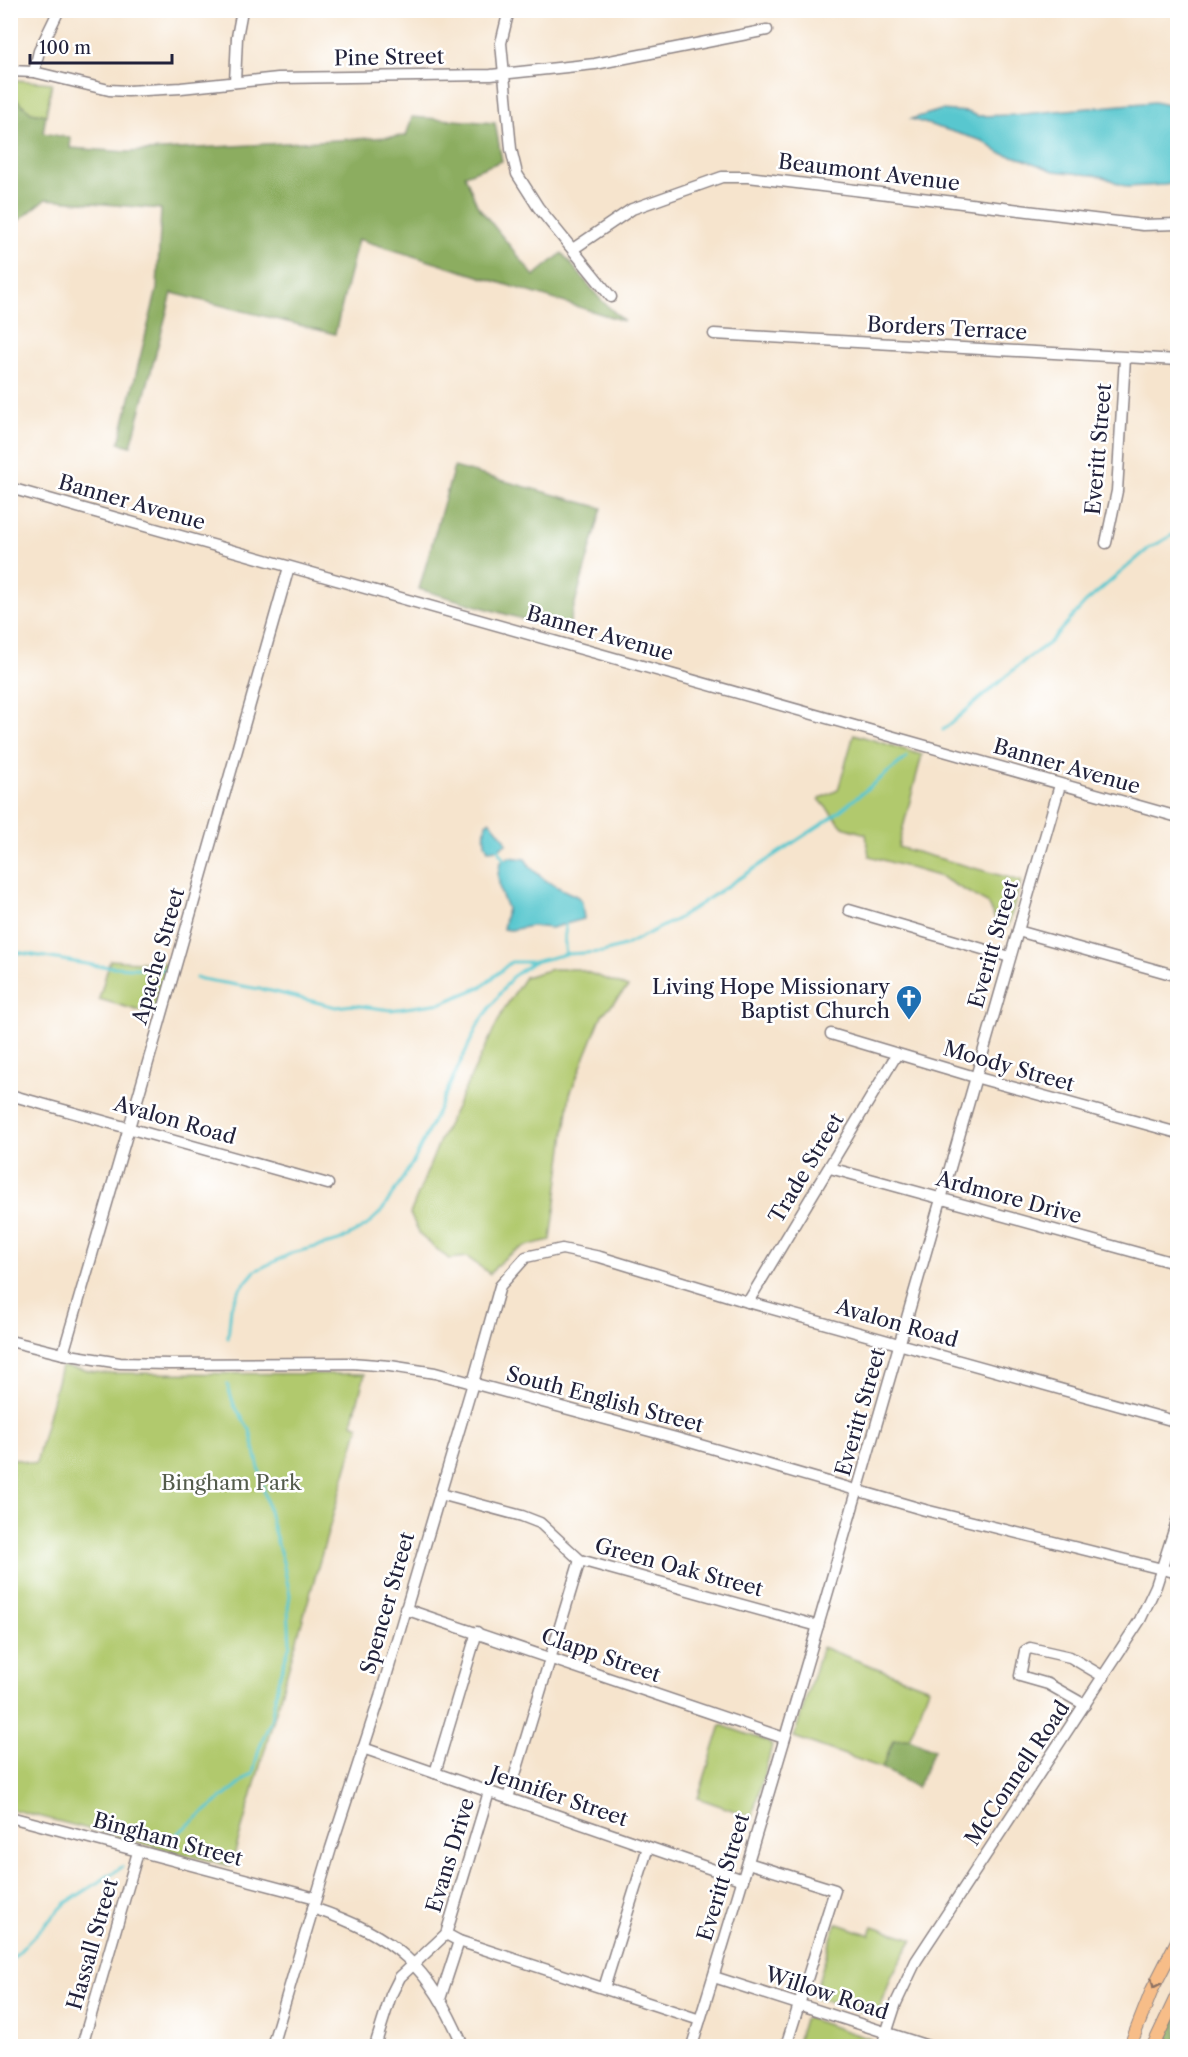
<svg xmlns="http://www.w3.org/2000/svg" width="1188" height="2057" viewBox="0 0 1188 2057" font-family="'Libre Caslon Text',serif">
<rect width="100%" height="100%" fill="#fff"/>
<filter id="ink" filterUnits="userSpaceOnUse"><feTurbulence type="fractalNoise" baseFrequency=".0167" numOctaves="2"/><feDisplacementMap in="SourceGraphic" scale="12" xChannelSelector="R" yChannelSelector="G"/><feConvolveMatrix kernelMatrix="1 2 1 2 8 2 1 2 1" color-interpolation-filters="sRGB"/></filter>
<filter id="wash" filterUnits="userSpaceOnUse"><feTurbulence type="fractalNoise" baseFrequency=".008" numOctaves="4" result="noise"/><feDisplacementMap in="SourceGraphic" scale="24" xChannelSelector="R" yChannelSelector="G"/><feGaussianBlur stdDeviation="1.35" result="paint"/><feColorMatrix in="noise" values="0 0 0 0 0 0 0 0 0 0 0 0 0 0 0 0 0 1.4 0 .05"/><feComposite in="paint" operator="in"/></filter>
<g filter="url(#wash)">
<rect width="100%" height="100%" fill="#f6e4cd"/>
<g fill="#b1c96d" stroke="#6a7654" stroke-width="1.5">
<polygon points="16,80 52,83 46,115 31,112 11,95 11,81"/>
<polygon points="854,734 922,755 898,847 1021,881 1008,927 998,925 987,903 941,877 869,856 866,834 843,827 819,799 838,790"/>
<polygon points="110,960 169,964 153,1015 99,999"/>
<path d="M552,969H578L628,987L602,1015L570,1094L551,1240C524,1245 507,1251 490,1274L467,1257L449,1259L421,1236L410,1214L440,1140L504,1009L525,977Z"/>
<polygon points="61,1366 102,1373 365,1374 352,1423 359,1426 231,1866 11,1809 11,1458 36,1464"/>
<polygon points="822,1647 929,1688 909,1739 893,1740 882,1768 794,1737"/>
<polygon points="721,1725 769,1742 772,1746 752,1817 698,1798"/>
<polygon points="836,1923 870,1935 873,1926 913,1939 892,1975 878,2014 875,2016 815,1997 814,1995"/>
<polygon points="807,2018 870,2039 873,2042 871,2046 796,2046 804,2019"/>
</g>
<g fill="#8cad60" stroke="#57684e" stroke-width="1.5">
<polygon points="11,95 31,112 46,115 43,133 71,138 70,148 127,152 406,136 412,117 495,123 502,161 465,175 477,205 534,276 562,253 601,300 624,321 358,239 335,334 172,293 131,446 119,443 157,289 161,209 46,199 16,223 11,240"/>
<polygon points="454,467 602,508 567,632 419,589"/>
<polygon points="909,1739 934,1750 917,1788 882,1768 894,1740"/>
<polygon points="1177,2008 1177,2046 1161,2046"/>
</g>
<g fill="#59c7cf" stroke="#3e7485" stroke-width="1.5">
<polygon points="1154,102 1172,106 1177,113 1177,177 1171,184 1164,185 1127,187 1101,176 1054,171 1020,158 1000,153 983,141 911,119 941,110 968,112 977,116 1013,115"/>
<path d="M490,821L505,839L506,844L498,849L488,850C483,843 484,833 486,824Z"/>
<path d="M509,857L525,859C538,880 557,887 578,897L582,902L584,919L551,928L531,926L511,930L503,929L507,908L500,891L498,875L500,863Z"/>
</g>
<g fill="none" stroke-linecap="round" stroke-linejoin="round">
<g stroke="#59c7cf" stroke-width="3">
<polyline points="943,730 1024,661 1049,643 1085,603 1148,549 1178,532"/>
<polyline points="497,845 504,861"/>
<path d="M564,921C567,929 563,942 566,954"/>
<polyline points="10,951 98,966 167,970"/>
<polyline points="196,978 271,991 336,1007 353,1005 391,1010 442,1003 483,986 511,962 534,962 566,954 603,952 624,946 679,918 831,818 907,757"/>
<polyline points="228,1338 231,1307 240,1289 255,1271 292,1253 339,1241 366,1226 381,1212 415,1159 479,1023 512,977 532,963"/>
<polyline points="167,1842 253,1773 259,1749 271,1720 278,1681 290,1644 288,1608 290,1595 283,1562 272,1524 250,1430 234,1405 227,1384"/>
<polyline points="10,1961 66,1903 122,1867"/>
</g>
</g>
</g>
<g filter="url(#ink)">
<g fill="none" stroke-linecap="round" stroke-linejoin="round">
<g stroke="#8c8384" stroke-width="13">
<g id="minor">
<polyline points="509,10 501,43 511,149 517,174 538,207 611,297"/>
<polyline points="10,71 34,72 109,90 128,91 181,88 278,78 491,75 595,64 767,30"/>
<polyline points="34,72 39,51 59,10"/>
<polyline points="235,82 237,37 242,10"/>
<polyline points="573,249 632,209 722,177 748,177 1143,225 1178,224"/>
<polyline points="714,334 1178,360"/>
<polyline points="10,488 1178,817"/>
<polyline points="1106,543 1117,491 1125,358"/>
<polyline points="849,910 1010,957"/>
<polyline points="1018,931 1178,976"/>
<polyline points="831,1034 975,1077 1178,1133"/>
<polyline points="10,1095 328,1184"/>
<polyline points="830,1168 1178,1264"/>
<polyline points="748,1302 897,1054"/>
<polyline points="10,1341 63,1354 120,1363 169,1364 351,1363 390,1366 435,1373 676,1438 925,1510 1178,1573"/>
<polyline points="63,1354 156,1035 289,567"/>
<polyline points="440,1494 522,1516 540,1523 580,1560 818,1626"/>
<polyline points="405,1609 784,1738"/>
<polyline points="1085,1705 1048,1684 1020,1676 1025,1651 1030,1648 1070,1657 1104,1677"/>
<polyline points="363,1748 743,1880"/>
<polyline points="435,1773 477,1632"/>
<polyline points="508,1798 580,1560"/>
<polyline points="10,1817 316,1898"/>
<polyline points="748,1863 835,1890 786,2046"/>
<path d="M313,1908C396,1936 429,1966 463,2046"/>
<polyline points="446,1934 459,1941 700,2020"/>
<polyline points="714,1977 928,2046"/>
<polyline points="604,1988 648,1847"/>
<polyline points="440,1999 459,1941"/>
<polyline points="82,2046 138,1852"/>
<polyline points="272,2046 331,1848 380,1697 473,1383 500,1286 526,1257 562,1249 600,1257 748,1302 1178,1422"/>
<polyline points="375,2046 391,1995 400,1977 446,1934 489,1792"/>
<path d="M692,2046C821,1628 938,1206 1060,785"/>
<polyline points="882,2046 896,2003 916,1961 1140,1620 1156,1586 1178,1518"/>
</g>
</g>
<g stroke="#8c8384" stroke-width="14">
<g id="major">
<polyline points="1130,2046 1152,1990 1178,1939"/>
<polyline points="1153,2046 1178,1993"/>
</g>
</g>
<use href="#minor" stroke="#fff" stroke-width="10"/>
<use href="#major" stroke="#f7bd88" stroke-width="12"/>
</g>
<defs><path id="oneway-chevron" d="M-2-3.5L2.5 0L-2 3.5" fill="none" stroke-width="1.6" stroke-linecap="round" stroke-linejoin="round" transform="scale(1.5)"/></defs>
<use stroke="#8c7062" href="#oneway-chevron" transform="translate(1155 1984) rotate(115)"/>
</g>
<defs>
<g id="church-pin" transform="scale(1.35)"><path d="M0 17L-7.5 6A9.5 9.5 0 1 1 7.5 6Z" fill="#1f6fb2" stroke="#fff"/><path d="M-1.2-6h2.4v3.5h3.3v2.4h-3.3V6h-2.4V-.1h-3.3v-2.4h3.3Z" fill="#fff"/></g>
</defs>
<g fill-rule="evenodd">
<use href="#church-pin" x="909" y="998"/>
</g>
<g text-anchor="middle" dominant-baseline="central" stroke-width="5" stroke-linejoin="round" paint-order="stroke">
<g font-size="21" fill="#22223b" stroke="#fff">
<text transform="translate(389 57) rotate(-1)">Pine Street</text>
<text transform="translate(869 172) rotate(7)">Beaumont Avenue</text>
<text transform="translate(947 328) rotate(3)">Borders Terrace</text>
<text transform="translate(1098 449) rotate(-85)">Everitt Street</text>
<text transform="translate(132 502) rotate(16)">Banner Avenue</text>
<text transform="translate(600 633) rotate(16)">Banner Avenue</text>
<text transform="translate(1067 766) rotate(16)">Banner Avenue</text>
<text transform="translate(993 944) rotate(-74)">Everitt Street</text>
<text transform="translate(158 956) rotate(-74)">Apache Street</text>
<text transform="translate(1009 1066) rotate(16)">Moody Street</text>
<text transform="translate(175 1120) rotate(16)">Avalon Road</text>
<text transform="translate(806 1168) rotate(-59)">Trade Street</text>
<text transform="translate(1009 1197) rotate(15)">Ardmore Drive</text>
<text transform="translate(897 1323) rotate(16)">Avalon Road</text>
<text transform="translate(605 1399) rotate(15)">South English Street</text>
<text transform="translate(860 1412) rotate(-74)">Everitt Street</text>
<text transform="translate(679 1567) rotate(15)">Green Oak Street</text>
<text transform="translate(387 1603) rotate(-74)">Spencer Street</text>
<text transform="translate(601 1655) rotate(19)">Clapp Street</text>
<text transform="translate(1017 1773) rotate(-56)">McConnell Road</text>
<text transform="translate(559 1796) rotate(19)">Jennifer Street</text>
<text transform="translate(168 1839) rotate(15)">Bingham Street</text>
<text transform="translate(450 1855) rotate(-73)">Evans Drive</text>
<text transform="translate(723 1877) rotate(-73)">Everitt Street</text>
<text transform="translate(92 1944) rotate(-74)">Hassall Street</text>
<text transform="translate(827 1993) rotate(18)">Willow Road</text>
</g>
<g font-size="21" fill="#22223b" stroke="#fff" text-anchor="end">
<text x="890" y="986">Living Hope Missionary<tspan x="890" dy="24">Baptist Church</tspan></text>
</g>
<g font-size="21" fill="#545c4c" stroke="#fff">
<text x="231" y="1482">Bingham Park</text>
</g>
</g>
<rect width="1188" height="2057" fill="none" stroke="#fff" stroke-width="36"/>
<path d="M30 54v9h142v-9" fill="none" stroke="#22223b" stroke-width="3"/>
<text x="39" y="54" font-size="18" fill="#22223b" stroke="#ffffff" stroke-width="4.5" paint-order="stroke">100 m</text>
</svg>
